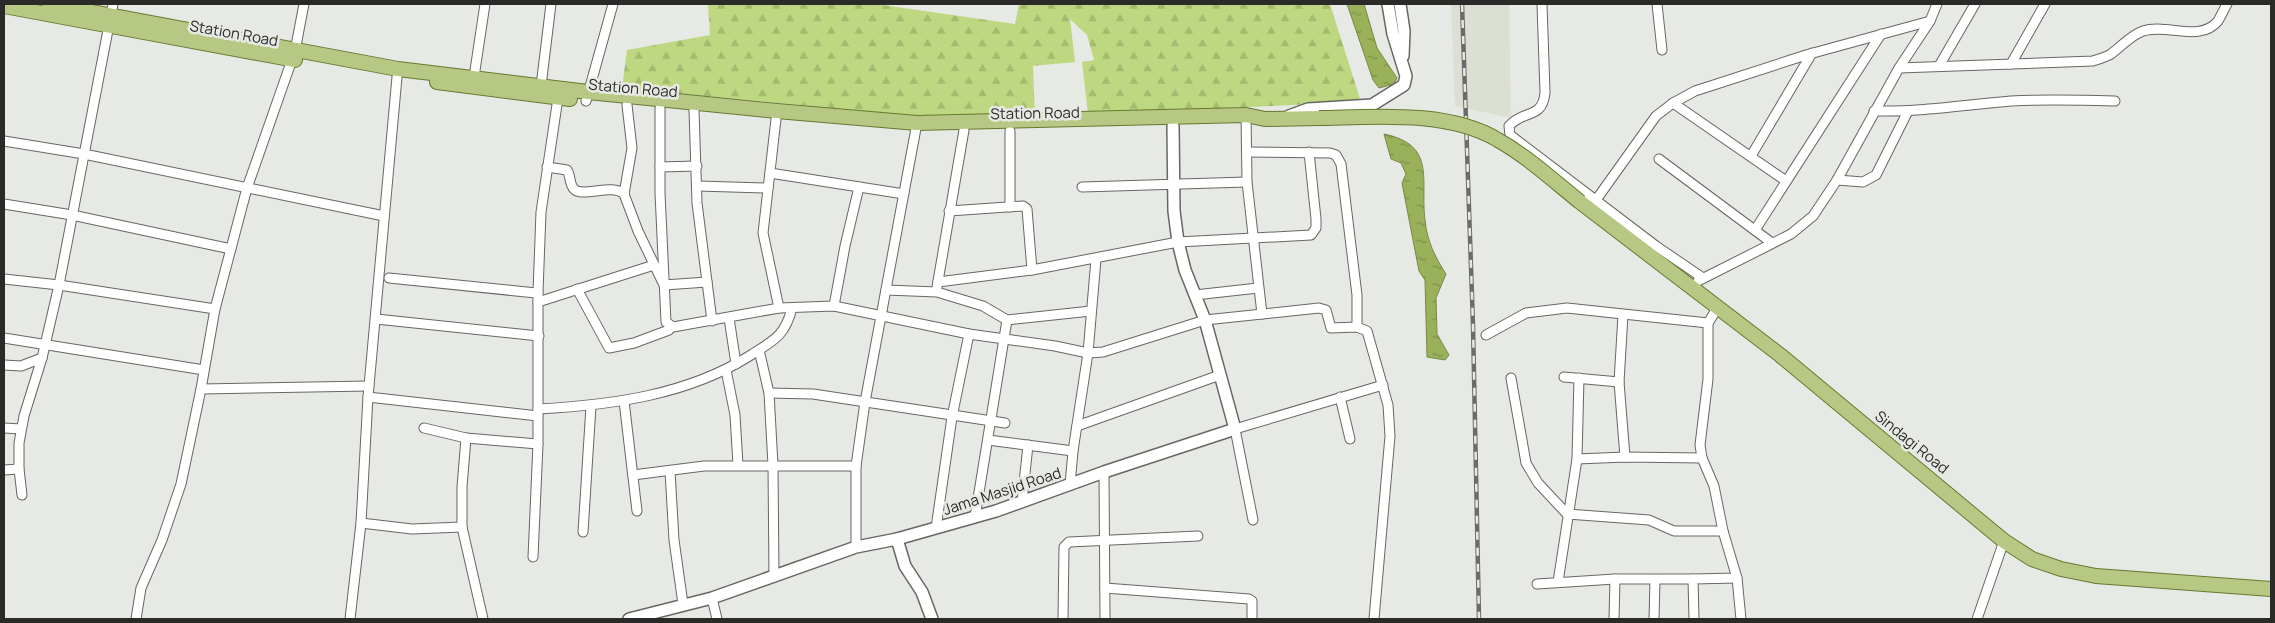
<svg xmlns="http://www.w3.org/2000/svg" width="2275" height="623" viewBox="0 0 2275 623" font-family="Manrope,sans-serif">
<defs>
<pattern id="forest-firs" width="22" height="20" patternUnits="userSpaceOnUse" patternTransform="scale(1.25)"><rect width="22" height="20" fill="#bed881"/><path d="M5 1l3.5 6h-7zM16 11l3.5 6h-7z" fill="#a3ba6f"/></pattern>
<pattern id="water-ripples" width="26" height="14" patternUnits="userSpaceOnUse" patternTransform="scale(1.25)"><rect width="26" height="14" fill="#99b159"/><path d="M2 4q2-2 4 0t4 0M15 11q2-2 4 0t4 0" fill="none" stroke="#7d904a"/></pattern>
</defs>
<rect width="100%" height="100%" fill="#e7e9e4"/>
<polygon fill="#dce0d4" points="1451,4 1509,4 1511,118 1455,106"/>
<polygon fill="url(#forest-firs)" points="708,4 876,4 1015,24 1019,4 1330,4 1361,102 1088,114 1082,62 1094,60 1087,35 1070,19 1075,62 1033,66 1035,116 926,117 622,88 627,50 710,35"/>
<g fill="url(#water-ripples)" stroke="#78884b">
<polygon points="1347,4 1364,4 1377,48 1397,78 1394,84 1379,88 1373,80"/>
<path d="M1384,134C1437,145 1420,180 1425,220C1427,241 1435,257 1446,274L1436,298L1437,334L1449,355L1445,360L1427,357L1425,280L1419,271L1402,183L1406,174L1401,163L1391,159Z"/>
</g>
<g fill="none" stroke-linecap="round" stroke-linejoin="round">
<g stroke="#666763" stroke-width="11">
<g id="minor">
<path d="M1542,4L1545,93C1542,120 1524,109 1509,126L1510,135L1656,246L1703,278"/>
<polyline points="1657,4 1662,50"/>
<polyline points="2011,64 2045,4"/>
<polyline points="1939,66 1975,4"/>
<path d="M1899,68L2093,61C2099,59 2106,57 2111,54C2122,46 2131,35 2143,31C2166,23 2200,43 2218,21C2221,16 2224,9 2227,4"/>
<polyline points="474,77 485,4"/>
<polyline points="541,86 551,4"/>
<polyline points="586,101 613,4"/>
<polyline points="1673,103 1786,181"/>
<polyline points="660,108 660,193 666,322 673,327 779,308 834,306 969,334 1055,346 1088,353 1103,352 1205,320 1319,308 1326,310 1331,328 1357,327 1367,331 1388,405 1390,436 1374,619"/>
<polyline points="694,110 697,203 712,321"/>
<path d="M1874,111C1921,112 1965,105 2011,101C2046,99 2080,100 2115,101"/>
<polyline points="1246,115 1247,182 1262,314"/>
<polyline points="776,119 763,233 779,308"/>
<polyline points="1010,131 1010,207"/>
<polyline points="4,141 84,154 384,216"/>
<polyline points="1247,152 1330,153 1336,155 1341,164 1357,295 1357,327"/>
<polyline points="1751,156 1812,53"/>
<polyline points="1659,159 1772,243"/>
<path d="M547,167L567,170C571,176 569,184 574,189C582,198 612,183 624,194L638,231L664,285L707,282"/>
<polyline points="660,167 697,166"/>
<polyline points="770,173 904,194"/>
<polyline points="1837,180 1863,182 1876,175 1908,111"/>
<polyline points="698,186 768,188"/>
<polyline points="1082,187 1247,182"/>
<polyline points="624,194 632,148 627,105"/>
<polyline points="1596,200 1656,116 1673,103 1695,91 1806,55 1930,21"/>
<polyline points="4,204 72,215 231,249"/>
<polyline points="949,211 1023,206 1027,209 1032,270"/>
<polyline points="1755,230 1881,34"/>
<polyline points="389,278 536,293 538,292"/>
<polyline points="4,279 59,285 215,309"/>
<polyline points="1698,281 1791,234 1813,216 1837,180 1899,68 1930,21 1937,4"/>
<polyline points="938,282 1032,270 1178,242 1311,235 1316,228 1316,219 1309,152"/>
<polyline points="937,287 964,130"/>
<polyline points="577,289 609,348 634,343 669,330"/>
<polyline points="886,290 937,292 983,306 1007,320 1091,311"/>
<polyline points="1195,295 1258,288"/>
<polyline points="538,302 654,265"/>
<polyline points="834,306 845,246 859,187"/>
<polyline points="1623,315 1619,382 1625,457"/>
<polyline points="729,318 736,364"/>
<polyline points="376,319 539,336"/>
<polyline points="1486,335 1526,313 1567,308 1708,323"/>
<polyline points="4,338 204,370"/>
<polyline points="759,350 769,393 773,465 774,577"/>
<polyline points="4,365 21,366 42,358"/>
<polyline points="726,370 735,415 738,465"/>
<polyline points="1564,377 1619,382"/>
<polyline points="1511,378 1526,463 1538,483 1567,514 1649,520 1674,531 1723,531"/>
<polyline points="201,389 369,386"/>
<polyline points="769,393 813,394 1005,423"/>
<polyline points="368,397 538,416"/>
<polyline points="1340,397 1350,439"/>
<polyline points="624,401 637,511"/>
<path d="M538,409C612,405 688,395 751,355C774,340 785,336 792,308"/>
<polyline points="1077,426 1220,375"/>
<polyline points="4,428 21,429"/>
<polyline points="424,428 466,438 538,444"/>
<polyline points="466,438 462,487 462,527 483,619"/>
<polyline points="988,440 1073,451"/>
<polyline points="1577,459 1625,457 1702,458"/>
<polyline points="4,470 19,469"/>
<polyline points="670,471 674,540 683,604"/>
<polyline points="1104,472 1105,619"/>
<polyline points="633,475 704,466 856,466"/>
<polyline points="1070,485 1073,451 1088,353 1096,259"/>
<polyline points="22,495 19,469 19,443 24,416 42,358 59,285 113,4"/>
<polyline points="1022,502 1028,445"/>
<polyline points="975,517 1007,320"/>
<polyline points="1253,520 1235,429 1383,385"/>
<polyline points="361,523 412,529 462,527"/>
<polyline points="936,528 952,417 969,334"/>
<polyline points="583,532 591,406"/>
<polyline points="856,547 856,466 865,402 917,123"/>
<polyline points="533,557 538,444 538,292 541,212 558,98"/>
<polyline points="1737,578 1741,619"/>
<polyline points="1558,582 1577,459 1579,378"/>
<polyline points="1537,584 1615,579 1693,579"/>
<polyline points="1105,588 1249,599 1252,601 1252,619"/>
<polyline points="712,598 717,619"/>
<polyline points="136,619 141,588 162,540 181,484 201,389 215,309 247,188 295,51 304,4"/>
<polyline points="350,619 361,523 368,397 397,77"/>
<polyline points="1063,619 1064,547 1069,542 1198,536"/>
<polyline points="1614,619 1615,579"/>
<polyline points="1654,619 1655,580"/>
<polyline points="1694,619 1693,579 1737,578 1723,531 1714,486 1702,458 1700,445 1708,379 1708,323 1718,307"/>
<polyline points="1977,619 2004,541"/>
</g>
</g>
<g stroke="#666763" stroke-width="14">
<g id="tertiary">
<polyline points="1400,4 1404,31 1403,56"/>
<polyline points="1289,116 1308,109 1372,105 1404,85 1406,76 1393,34 1388,4"/>
<polyline points="897,539 905,566 922,592 932,619"/>
<polyline points="629,619 712,598 856,547 897,539 996,511 1104,472 1235,429 1205,320 1185,270 1178,242 1174,211 1173,126"/>
</g>
</g>
<g stroke="#66792f" stroke-width="16">
<g id="primary">
<polyline points="49,4 398,69 588,92 777,111 917,123 1246,115 1265,119 1319,118"/>
<polyline points="4,6 295,60"/>
<polyline points="437,82 570,99"/>
<polyline points="1580,202 1780,355 2004,541 2032,559 2061,569 2096,576 2271,589"/>
</g>
</g>
<use href="#minor" stroke="#fff" stroke-width="9"/>
<use href="#tertiary" stroke="#fff" stroke-width="11"/>
<use href="#primary" stroke="#b7c884" stroke-width="14"/>
<g stroke="#6b6b69" stroke-width="4.5">
<polyline id="rail" points="1462,4 1473,325 1479,619"/>
</g>
<use href="#rail" stroke="#e7e9e4" stroke-width="2.5" stroke-dasharray="8" stroke-linecap="butt"/>
<g stroke="#66792f" stroke-width="16" stroke-linecap="butt">
<path id="primary-bridge" d="M1319,118C1375,117 1448,110 1498,140C1528,157 1554,181 1580,202"/>
</g>
<use href="#primary-bridge" stroke="#b7c884" stroke-width="14"/>
</g>
<g text-anchor="middle" dominant-baseline="central" stroke-width="5" stroke-linejoin="round" paint-order="stroke">
<g font-size="15" fill="#2a2a29" stroke="#e7e9e4">
<text transform="translate(234 33) rotate(10)">Station Road</text>
<text transform="translate(633 88) rotate(5)">Station Road</text>
<text transform="translate(1035 113) rotate(-1)">Station Road</text>
<text transform="translate(1912 442) rotate(39)">Sindagi Road</text>
<text transform="translate(1002 491) rotate(-18)">Jama Masjid Road</text>
</g>
</g>
<rect width="2275" height="623" fill="none" stroke="#2a2a29" stroke-width="10"/>
</svg>
